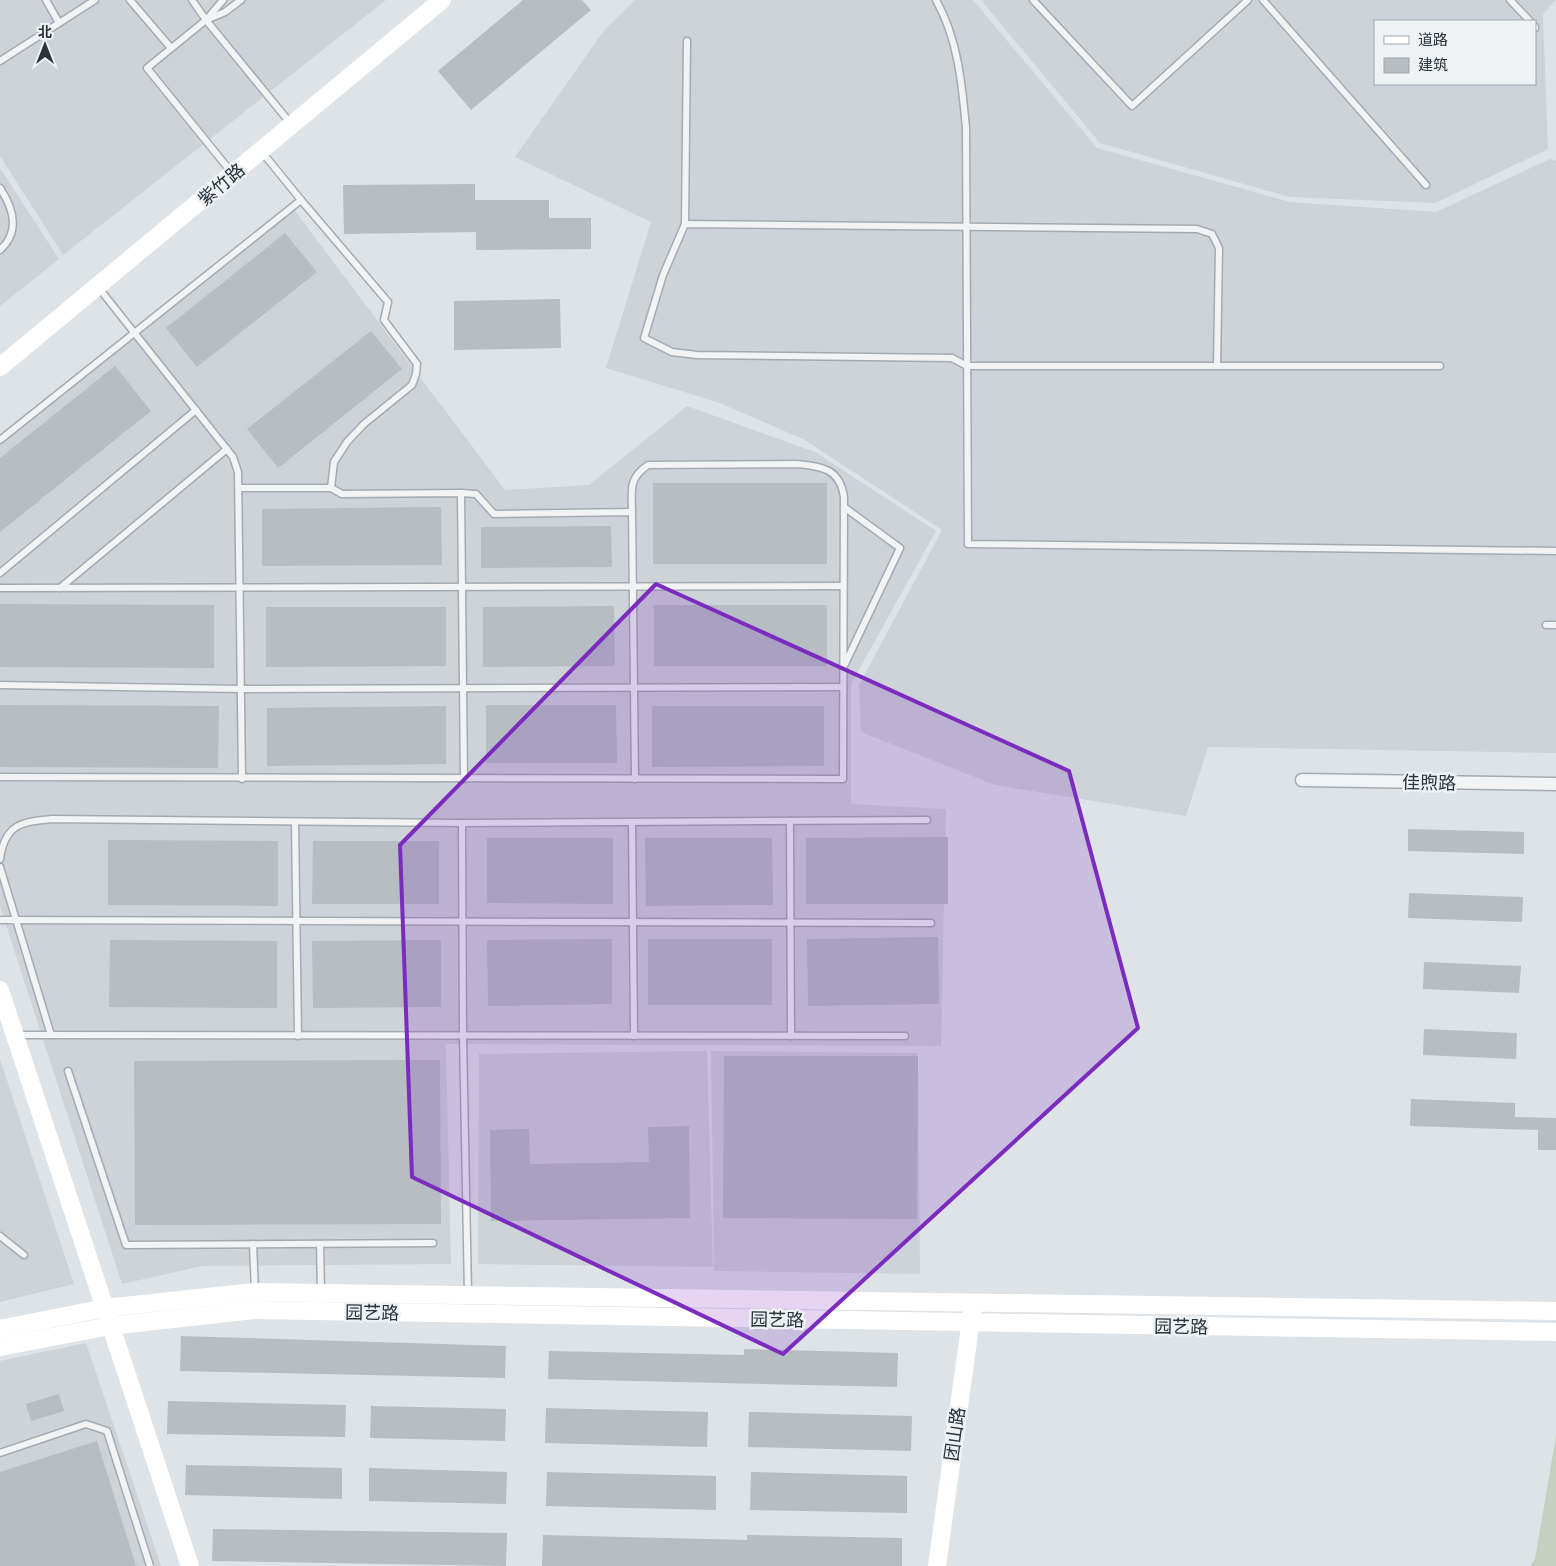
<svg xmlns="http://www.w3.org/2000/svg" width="1556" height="1566" viewBox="0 0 1556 1566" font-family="'Noto Sans','Noto Sans SC',sans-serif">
<rect width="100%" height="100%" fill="#dee3e7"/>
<g fill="#cdd3d8" fill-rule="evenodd">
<polygon points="0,0 386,0 63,255 0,156"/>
<polygon points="635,0 973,0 1097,148 1290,202 1436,212 1550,159 1556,161 1556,753 1208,747 1186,816 995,785 861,732 859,685 942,530 805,440 720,403 606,368 651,222 515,157 605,29"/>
<path d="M981,0H1556L1543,14L1548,149L1435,203L1290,197L1100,143ZM1375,21H1535V84H1375Z"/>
<polygon points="0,168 59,259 0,306"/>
<polygon points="292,207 505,490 589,485 687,406 815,452 936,531 851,684 851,804 946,809 941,1046 446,1044 451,1264 202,1266 122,1284 0,906 0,439"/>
<polygon points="707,1051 713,1267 478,1264 479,1054"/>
<polygon points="711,1051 918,1053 920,1274 714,1271"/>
<polygon points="0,1059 74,1284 0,1302"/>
<polygon points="86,1343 161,1566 0,1566 0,1361"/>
</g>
<polygon fill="#c7d0c0" points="1556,1436 1556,1566 1530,1566 1535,1559"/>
<g fill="#b6bdc3">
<polygon points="523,0 582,0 591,10 471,110 438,71"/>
<polygon points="475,184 475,200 549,200 549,218 591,218 591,249 476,250 476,232 344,234 343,185"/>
<polygon points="285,233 317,272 197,367 166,328"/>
<polygon points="560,299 561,348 454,350 454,301"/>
<polygon points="371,331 402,369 278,468 247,429"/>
<polygon points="115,366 151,411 0,532 0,458"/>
<rect x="653" y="483" width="174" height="81"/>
<polygon points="441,507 442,565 262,566 262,509"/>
<polygon points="611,526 612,567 481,568 481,527"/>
<polygon points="0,604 214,605 214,668 0,667"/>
<rect x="654" y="605" width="173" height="61"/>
<polygon points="614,606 615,666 483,667 483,607"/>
<polygon points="266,607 446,607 446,666 266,667"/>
<polygon points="0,705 219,706 218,768 0,767"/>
<polygon points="486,705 616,705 617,763 486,763"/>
<polygon points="446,706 446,764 267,766 267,708"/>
<polygon points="652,706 824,706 824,766 652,767"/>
<polygon points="1408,829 1524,832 1524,854 1408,851"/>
<polygon points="948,837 948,904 806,904 806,838"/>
<polygon points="487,838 613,838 613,904 487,903"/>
<polygon points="645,838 772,838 773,905 646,906"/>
<polygon points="108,840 278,841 278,906 108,905"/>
<polygon points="313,841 439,841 439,904 312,904"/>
<polygon points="1409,893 1523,897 1522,922 1408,918"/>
<polygon points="938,937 939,1004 808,1006 807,939"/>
<polygon points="612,939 612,1004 488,1006 487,940"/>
<rect x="648" y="939" width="124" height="66"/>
<polygon points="110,940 277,941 277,1008 109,1007"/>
<polygon points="441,940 441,1007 313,1008 312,941"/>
<polygon points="1424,962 1521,966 1519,993 1423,989"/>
<polygon points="1424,1029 1517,1033 1516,1059 1423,1055"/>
<polygon points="724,1056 918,1056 917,1219 723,1218"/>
<polygon points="440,1060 441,1224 135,1225 134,1061"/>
<polygon points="1411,1099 1515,1103 1515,1117 1556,1118 1556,1150 1538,1150 1538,1130 1410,1126"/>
<polygon points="689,1126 690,1218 491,1221 490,1130 529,1129 530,1164 649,1162 648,1127"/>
<polygon points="181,1336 506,1346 505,1378 180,1371"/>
<polygon points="744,1349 898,1353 897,1387 548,1379 549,1351 744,1355"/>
<polygon points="59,1394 64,1411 31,1421 26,1404"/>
<polygon points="168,1401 346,1405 345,1437 167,1434"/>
<polygon points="371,1406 506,1409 505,1441 370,1438"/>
<polygon points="546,1408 708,1412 707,1447 545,1443"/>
<polygon points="749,1412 912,1416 911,1451 748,1447"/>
<polygon points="97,1441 136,1566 0,1566 0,1472"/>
<polygon points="186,1465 342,1468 342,1499 185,1495"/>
<polygon points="369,1468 507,1472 506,1504 369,1501"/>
<polygon points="547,1472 716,1476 716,1510 546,1506"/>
<polygon points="751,1472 907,1476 907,1513 750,1510"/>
<polygon points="213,1529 507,1533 506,1566 212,1561"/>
<polygon points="543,1535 747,1540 747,1535 902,1538 902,1566 542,1566"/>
</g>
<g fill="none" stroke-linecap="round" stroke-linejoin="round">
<g stroke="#a4abb0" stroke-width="9">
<g id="lane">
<polyline points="46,0 59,23"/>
<polyline points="130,0 171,48"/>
<polyline points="192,0 206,20"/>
<path d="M936,0C958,39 962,84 966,128L968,544L1556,551"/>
<polyline points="1033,0 1132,106 1248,0"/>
<polyline points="1263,0 1426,185"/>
<polyline points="1510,0 1530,21"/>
<polyline points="207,19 223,0"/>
<polyline points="206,20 225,12 241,0"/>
<polyline points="1535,27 1535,28"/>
<polyline points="0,61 95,0"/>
<polyline points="232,173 147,68 206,20 291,124"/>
<path d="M0,188C13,208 21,231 0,250"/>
<polyline points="685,224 687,41"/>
<polyline points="98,287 233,457 238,472 242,779"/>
<polyline points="1217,366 1219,248 1212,234 1197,229 685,224 663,275 644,338 672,352 697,355 952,358 967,366 1440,366"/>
<polyline points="0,440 301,200 262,152"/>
<polyline points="240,488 331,488 334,462 347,442 364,424 412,385 416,374 417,364 384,320 388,302 301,200"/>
<polyline points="331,488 342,494 461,493 464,779"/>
<polyline points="461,493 476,494 494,514 632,512 635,779"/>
<polyline points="844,507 900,548 845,664"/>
<polyline points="0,573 196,410"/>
<polyline points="0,588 843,586"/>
<polyline points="60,588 227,449"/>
<polyline points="1546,625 1556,625"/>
<polyline points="0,685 241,689 843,687"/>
<path d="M0,777L843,779L844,497C840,469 822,466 797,464L648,465C628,479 632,489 632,512"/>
<polyline points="790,821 791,1036"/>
<polyline points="295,822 298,1036"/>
<polyline points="632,822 634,1036"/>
<polyline points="462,823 463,1036 468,1293"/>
<path d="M0,859C5,824 21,822 52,819L462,823L927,820"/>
<polyline points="0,867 51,1035"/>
<polyline points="0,920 931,923"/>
<polyline points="17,1035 905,1036"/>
<polyline points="68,1071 126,1245 433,1243"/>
<polyline points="0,1236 24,1255"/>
<polyline points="253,1244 255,1291"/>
<polyline points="320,1244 321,1292"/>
<polyline points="0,1453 86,1424 107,1431 150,1566"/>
</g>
</g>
<g stroke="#a4abb0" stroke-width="15">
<polyline id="street" points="1302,780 1556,784"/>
</g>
<use href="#lane" stroke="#f1f3f5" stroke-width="6"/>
<use href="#street" stroke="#f1f3f5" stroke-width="12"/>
<g stroke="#fff" stroke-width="18">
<polyline points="0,367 442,0"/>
<polyline points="0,990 190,1566"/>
<polyline points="0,1329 105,1308 255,1292 1556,1311"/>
<polyline points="0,1347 110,1326 254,1310 1556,1332"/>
<polyline points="937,1566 972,1312"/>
</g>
</g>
<path fill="#7b2cbf" fill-opacity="0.2" stroke="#7b2cbf" stroke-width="4" stroke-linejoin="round" d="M656,584L1069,771L1138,1028L783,1354L412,1177L400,845Z"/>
<g text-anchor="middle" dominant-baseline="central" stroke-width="5" stroke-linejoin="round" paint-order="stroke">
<g font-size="18" fill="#29333c" stroke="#eef2f5">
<text transform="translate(221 184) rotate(-40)">紫竹路</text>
<text transform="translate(1429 782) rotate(1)">佳煦路</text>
<text transform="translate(372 1312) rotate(1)">园艺路</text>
<text transform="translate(777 1319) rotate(1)">园艺路</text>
<text transform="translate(1181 1326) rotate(1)">园艺路</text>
<text transform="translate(954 1434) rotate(-82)">团山路</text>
</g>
</g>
<rect x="1374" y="20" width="162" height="65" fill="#eef2f5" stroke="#9fa6ab"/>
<rect x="1384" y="36" width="25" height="8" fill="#ffffff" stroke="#9fa6ab"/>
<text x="1418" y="45" font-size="15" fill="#29333c">道路</text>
<rect x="1384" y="58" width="25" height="15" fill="#b6bdc3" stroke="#9fa6ab"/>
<text x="1418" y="70" font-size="15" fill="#29333c">建筑</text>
<g transform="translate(45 45)" stroke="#eef2f5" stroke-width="4" paint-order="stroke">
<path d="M0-4L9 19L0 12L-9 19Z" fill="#29333c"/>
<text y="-8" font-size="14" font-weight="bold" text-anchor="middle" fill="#29333c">北</text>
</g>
</svg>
